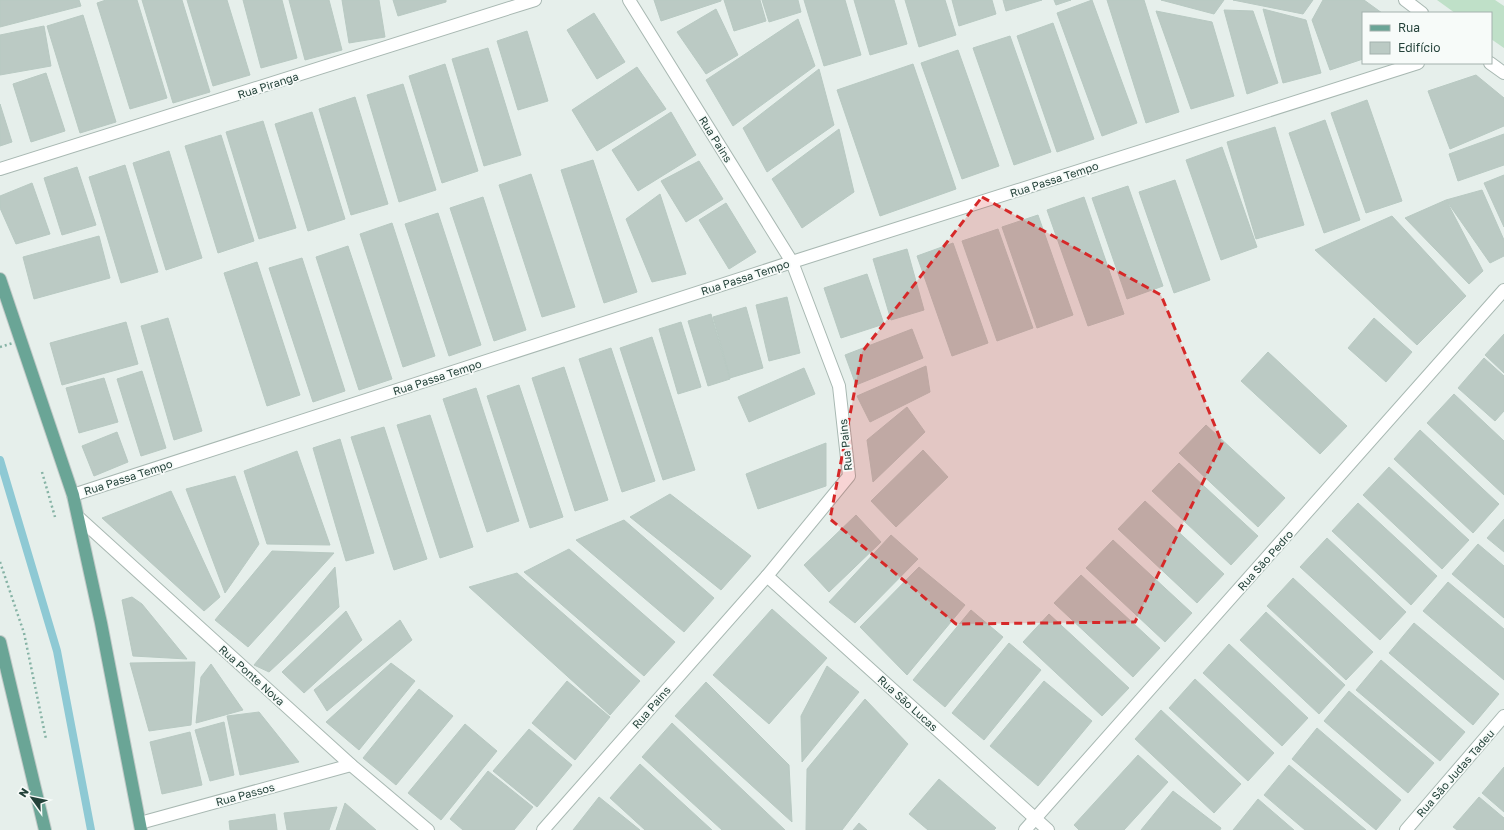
<svg xmlns="http://www.w3.org/2000/svg" width="1504" height="830" viewBox="0 0 1504 830" font-family="'Golos Text',sans-serif">
<rect width="100%" height="100%" fill="#e6efeb"/>
<polygon fill="#bfe0c8" points="1437,0 1495,0 1504,6 1504,48 1491,39 1491,13 1455,13"/>
<g fill="none" stroke-linecap="round" stroke-linejoin="round">
<polyline stroke="#8ec9d4" stroke-width="8" points="0,460 57,651 91,830"/>
</g>
<g fill="#bbcac4" stroke="#b8c9c2">
<polygon points="0,0 79,0 81,6 0,27"/>
<polygon points="106,0 137,0 167,98 130,109 97,3"/>
<polygon points="142,0 182,0 210,92 173,103"/>
<polygon points="187,0 227,0 250,75 213,86"/>
<polygon points="243,0 282,0 297,58 261,68"/>
<polygon points="289,0 329,0 342,50 305,60"/>
<polygon points="342,0 379,0 385,37 349,43"/>
<polygon points="393,0 446,0 446,2 398,16"/>
<polygon points="654,0 721,0 721,1 661,21"/>
<polygon points="724,0 760,0 766,21 734,31"/>
<polygon points="762,0 798,0 801,12 769,22"/>
<polygon points="804,0 845,0 861,55 824,66"/>
<polygon points="854,0 894,0 907,44 870,55"/>
<polygon points="905,0 945,0 956,35 919,47"/>
<polygon points="952,0 992,0 996,14 959,26"/>
<polygon points="1003,0 1042,0 1006,11"/>
<polygon points="1054,0 1071,0 1056,5"/>
<polygon points="1092,0 1137,123 1102,136 1057,13"/>
<polygon points="1107,0 1144,0 1179,112 1146,123"/>
<polygon points="1161,0 1224,0 1214,14"/>
<polygon points="1233,0 1313,0 1303,14"/>
<polygon points="1323,0 1364,0 1382,13 1363,13 1363,59 1330,70 1312,20"/>
<polygon points="716,9 738,55 706,74 677,32"/>
<polygon points="1263,9 1306,20 1321,73 1283,83"/>
<polygon points="1224,10 1253,11 1278,83 1247,94"/>
<polygon points="1156,11 1212,22 1234,96 1191,109"/>
<polygon points="594,13 625,62 597,79 567,30"/>
<polygon points="83,15 116,122 80,133 47,26"/>
<polygon points="798,19 815,66 733,126 706,80"/>
<polygon points="1053,23 1094,139 1057,152 1017,36"/>
<polygon points="44,26 51,66 0,75 0,35"/>
<polygon points="527,31 548,101 518,110 497,41"/>
<polygon points="1010,36 1051,152 1014,165 973,48"/>
<polygon points="488,48 521,155 484,166 452,59"/>
<polygon points="958,50 999,166 962,179 921,63"/>
<polygon points="445,64 478,171 442,183 409,76"/>
<polygon points="913,64 956,189 880,216 837,90"/>
<polygon points="637,67 666,109 597,151 572,110"/>
<polygon points="819,69 834,125 767,172 743,128"/>
<polygon points="46,73 65,131 31,142 13,84"/>
<polygon points="1476,75 1504,98 1504,126 1450,149 1428,91"/>
<polygon points="403,84 436,190 399,202 367,95"/>
<polygon points="355,97 388,204 351,215 319,109"/>
<polygon points="1367,100 1402,201 1366,213 1331,113"/>
<polygon points="0,104 12,142 0,146"/>
<polygon points="312,112 345,219 308,231 275,124"/>
<polygon points="671,112 696,155 638,191 612,150"/>
<polygon points="1325,120 1360,220 1324,233 1289,133"/>
<polygon points="263,121 296,228 259,239 226,132"/>
<polygon points="1275,127 1304,225 1256,239 1227,142"/>
<polygon points="839,129 854,192 802,228 772,179"/>
<polygon points="1504,134 1504,165 1458,181 1449,154"/>
<polygon points="221,135 254,241 218,253 185,146"/>
<polygon points="1222,147 1257,247 1221,260 1186,160"/>
<polygon points="169,151 202,258 166,270 133,163"/>
<polygon points="593,160 637,292 604,303 561,170"/>
<polygon points="699,161 723,199 686,222 661,181"/>
<polygon points="125,165 158,272 121,283 89,177"/>
<polygon points="77,167 96,225 62,235 44,178"/>
<polygon points="531,174 575,307 542,317 499,185"/>
<polygon points="1504,175 1504,227 1484,183"/>
<polygon points="1175,180 1210,280 1174,293 1139,192"/>
<polygon points="32,183 50,234 16,244 0,208 0,196"/>
<polygon points="1128,186 1163,286 1127,299 1092,198"/>
<polygon points="1482,190 1504,240 1504,256 1490,263 1446,200"/>
<polygon points="660,194 686,274 652,282 626,219"/>
<polygon points="483,197 526,330 494,341 450,208"/>
<polygon points="1084,197 1124,314 1088,326 1047,210"/>
<polygon points="1446,200 1483,271 1469,284 1405,218"/>
<polygon points="726,203 756,252 729,269 699,220"/>
<polygon points="438,213 481,345 449,356 405,224"/>
<polygon points="1038,215 1073,315 1037,328 1002,227"/>
<polygon points="1392,216 1466,296 1417,345 1315,250"/>
<polygon points="392,223 435,356 403,367 360,234"/>
<polygon points="998,229 1033,328 997,341 962,241"/>
<polygon points="99,236 110,278 34,299 23,257"/>
<polygon points="953,243 988,343 952,356 917,256"/>
<polygon points="348,246 392,379 359,390 316,257"/>
<polygon points="907,249 924,310 891,320 873,259"/>
<polygon points="302,258 345,391 313,402 269,268"/>
<polygon points="257,262 300,395 267,406 224,273"/>
<polygon points="867,274 884,324 841,338 824,288"/>
<polygon points="787,297 800,353 769,361 756,305"/>
<polygon points="746,307 763,368 730,378 713,317"/>
<polygon points="711,314 730,379 708,386 688,321"/>
<polygon points="168,318 202,431 174,440 141,326"/>
<polygon points="1374,318 1412,352 1386,382 1348,348"/>
<polygon points="126,322 138,364 62,385 50,343"/>
<polygon points="681,322 701,387 678,394 659,329"/>
<polygon points="912,329 923,358 856,385 845,355"/>
<polygon points="1504,334 1504,373 1485,355"/>
<polygon points="652,337 695,470 663,480 620,348"/>
<polygon points="611,348 655,481 622,492 579,359"/>
<polygon points="1268,352 1347,426 1320,454 1241,381"/>
<polygon points="1484,358 1504,376 1504,411 1495,421 1458,388"/>
<polygon points="926,366 930,392 870,422 857,396"/>
<polygon points="564,367 608,500 575,511 532,378"/>
<polygon points="804,368 815,394 749,422 738,397"/>
<polygon points="142,371 166,448 141,456 117,379"/>
<polygon points="104,378 118,422 79,433 66,388"/>
<polygon points="519,385 563,517 530,528 487,396"/>
<polygon points="476,388 519,521 487,532 443,399"/>
<polygon points="1454,394 1504,441 1504,495 1427,423"/>
<polygon points="907,407 925,432 873,482 867,440"/>
<polygon points="430,415 473,547 440,558 397,425"/>
<polygon points="1206,425 1285,498 1258,527 1179,453"/>
<polygon points="384,427 427,559 394,570 351,437"/>
<polygon points="1420,430 1499,504 1473,533 1394,459"/>
<polygon points="117,432 128,462 94,476 82,446"/>
<polygon points="340,439 374,553 346,561 313,448"/>
<polygon points="826,443 826,486 758,509 746,474"/>
<polygon points="923,450 948,477 896,527 871,501"/>
<polygon points="297,451 330,545 267,544 244,471"/>
<polygon points="1179,463 1258,536 1231,565 1152,491"/>
<polygon points="1389,467 1469,540 1442,569 1363,495"/>
<polygon points="235,476 259,544 225,593 186,489"/>
<polygon points="171,491 220,597 204,611 102,518"/>
<polygon points="670,494 751,556 721,590 630,517"/>
<polygon points="1145,501 1224,574 1197,603 1118,529"/>
<polygon points="1358,503 1437,576 1411,605 1332,531"/>
<polygon points="856,515 881,542 829,592 804,565"/>
<polygon points="1504,519 1504,552 1487,538"/>
<polygon points="624,520 714,598 684,632 576,540"/>
<polygon points="891,535 918,559 855,623 829,602"/>
<polygon points="1327,538 1406,612 1380,640 1300,567"/>
<polygon points="1113,540 1192,613 1165,642 1086,568"/>
<polygon points="1478,544 1504,566 1504,618 1452,574"/>
<polygon points="569,549 675,642 644,676 524,572"/>
<polygon points="272,551 334,553 248,647 215,620"/>
<polygon points="335,567 339,607 269,672 254,665"/>
<polygon points="919,567 965,605 907,675 860,627"/>
<polygon points="517,573 640,681 610,715 469,587"/>
<polygon points="1081,575 1160,648 1133,677 1054,603"/>
<polygon points="1293,578 1373,652 1346,680 1267,606"/>
<polygon points="1448,582 1504,629 1504,680 1423,611"/>
<polygon points="132,597 142,604 187,659 133,656 122,600"/>
<polygon points="772,609 827,658 769,724 713,675"/>
<polygon points="971,610 1003,637 945,707 913,680"/>
<polygon points="346,611 362,640 304,693 282,672"/>
<polygon points="1266,612 1345,685 1319,714 1240,640"/>
<polygon points="1049,614 1129,688 1102,716 1023,642"/>
<polygon points="400,620 412,640 327,711 314,690"/>
<polygon points="1414,623 1499,694 1473,725 1389,653"/>
<polygon points="1009,643 1041,670 984,740 952,713"/>
<polygon points="1229,644 1308,718 1282,746 1203,673"/>
<polygon points="1381,660 1465,732 1440,761 1356,690"/>
<polygon points="195,662 191,725 149,731 130,663"/>
<polygon points="391,663 415,681 359,750 326,722"/>
<polygon points="211,664 243,710 196,723 201,677"/>
<polygon points="827,666 859,692 802,762 801,716"/>
<polygon points="1195,679 1274,753 1248,781 1169,708"/>
<polygon points="567,681 610,717 575,760 532,723"/>
<polygon points="1044,681 1092,721 1038,786 990,746"/>
<polygon points="706,682 789,765 792,822 675,716"/>
<polygon points="419,689 453,716 396,785 363,758"/>
<polygon points="1349,691 1434,763 1408,793 1324,721"/>
<polygon points="865,699 908,744 842,830 806,830 807,769"/>
<polygon points="1161,710 1241,784 1214,813 1135,739"/>
<polygon points="259,712 299,762 240,775 227,716"/>
<polygon points="224,722 234,775 210,781 195,730"/>
<polygon points="672,723 785,830 722,830 642,757"/>
<polygon points="465,724 497,751 441,820 408,793"/>
<polygon points="1317,728 1401,800 1376,830 1292,759"/>
<polygon points="529,729 572,765 537,807 493,771"/>
<polygon points="190,732 202,785 162,794 150,742"/>
<polygon points="1138,755 1168,782 1124,830 1079,830 1074,825"/>
<polygon points="640,764 712,830 645,830 610,798"/>
<polygon points="1289,765 1366,830 1305,830 1264,795"/>
<polygon points="1504,767 1504,812 1482,793"/>
<polygon points="488,771 533,807 514,830 463,830 450,819"/>
<polygon points="939,779 996,828 994,830 928,830 909,814"/>
<polygon points="1173,791 1221,828 1220,830 1141,830"/>
<polygon points="599,797 640,830 573,830"/>
<polygon points="1479,797 1504,818 1504,830 1457,830 1453,827"/>
<polygon points="1258,799 1294,830 1233,830"/>
<polygon points="345,803 376,830 336,830"/>
<polygon points="337,807 329,830 287,830 284,813"/>
<polygon points="275,814 277,830 230,830 229,821"/>
<polygon points="859,823 867,830 853,830"/>
</g>
<g fill="none" stroke-linecap="round" stroke-linejoin="round">
<g stroke="#a8b8b2" stroke-width="14">
<g id="minor">
<polyline points="1405,0 1422,13"/>
<polyline points="1490,63 1504,73"/>
<polyline points="0,169 535,0"/>
<polyline points="73,495 792,262 1418,63"/>
<polyline points="78,517 351,765 428,830"/>
<polyline points="767,576 1048,830"/>
<polyline points="140,823 351,765"/>
<polyline points="543,830 767,576 849,476 839,386 792,262 629,0"/>
<polyline points="1025,830 1504,290"/>
<polyline points="1406,830 1504,716"/>
</g>
</g>
<g stroke="#c2cac8" stroke-width="14">
<g id="major">
<polyline points="0,279 73,495 101,623 141,830"/>
<polyline points="0,642 45,830"/>
</g>
</g>
<g stroke="#86b3a5" stroke-width="2.5" stroke-dasharray="2 3" stroke-linecap="butt">
<polyline points="42,472 55,517"/>
<polyline points="0,562 24,633 46,739"/>
</g>
<use href="#minor" stroke="#fff" stroke-width="12"/>
<use href="#major" stroke="#6aa596" stroke-width="12"/>
<polyline stroke="#86b3a5" stroke-width="2.5" stroke-dasharray="2 3" stroke-linecap="butt" points="0,347 13,343"/>
</g>
<path fill="#d62828" fill-opacity="0.2" stroke="#d62828" stroke-width="3" stroke-dasharray="8 5" stroke-linejoin="round" d="M982,197L1161,295L1222,443L1135,622L956,624L830,519L862,352Z"/>
<g text-anchor="middle" dominant-baseline="central" stroke-width="3.5" stroke-linejoin="round" paint-order="stroke">
<g font-size="11" fill="#24423a" stroke="#f7fbf9">
<text transform="translate(268 85) rotate(-18)">Rua Piranga</text>
<text transform="translate(716 139) rotate(58)">Rua Pains</text>
<text transform="translate(1054 179) rotate(-18)">Rua Passa Tempo</text>
<text transform="translate(745 277) rotate(-18)">Rua Passa Tempo</text>
<text transform="translate(437 377) rotate(-18)">Rua Passa Tempo</text>
<text transform="translate(845 445) rotate(-96)">Rua Pains</text>
<text transform="translate(128 477) rotate(-18)">Rua Passa Tempo</text>
<text transform="translate(1265 560) rotate(-48)">Rua São Pedro</text>
<text transform="translate(252 675) rotate(42)">Rua Ponte Nova</text>
<text transform="translate(908 703) rotate(42)">Rua São Lucas</text>
<text transform="translate(651 707) rotate(-49)">Rua Pains</text>
<text transform="translate(1455 773) rotate(-49)">Rua São Judas Tadeu</text>
<text transform="translate(245 794) rotate(-15)">Rua Passos</text>
</g>
</g>
<rect x="1362" y="12" width="130" height="52" fill="#f7fbf9" stroke="#a3b1ad"/>
<rect x="1370" y="25" width="20" height="6" fill="#6aa596" stroke="#a3b1ad"/>
<text x="1398" y="32" font-size="12" fill="#24423a">Rua</text>
<rect x="1370" y="42" width="20" height="12" fill="#bbcac4" stroke="#a3b1ad"/>
<text x="1398" y="52" font-size="12" fill="#24423a">Edifício</text>
<g transform="translate(32 798) rotate(303)" stroke="#f7fbf9" stroke-width="3" paint-order="stroke">
<path d="M0-3L7 15L0 10L-7 15Z" fill="#24423a"/>
<text y="-6" font-size="11" font-weight="bold" text-anchor="middle" fill="#24423a">N</text>
</g>
</svg>
